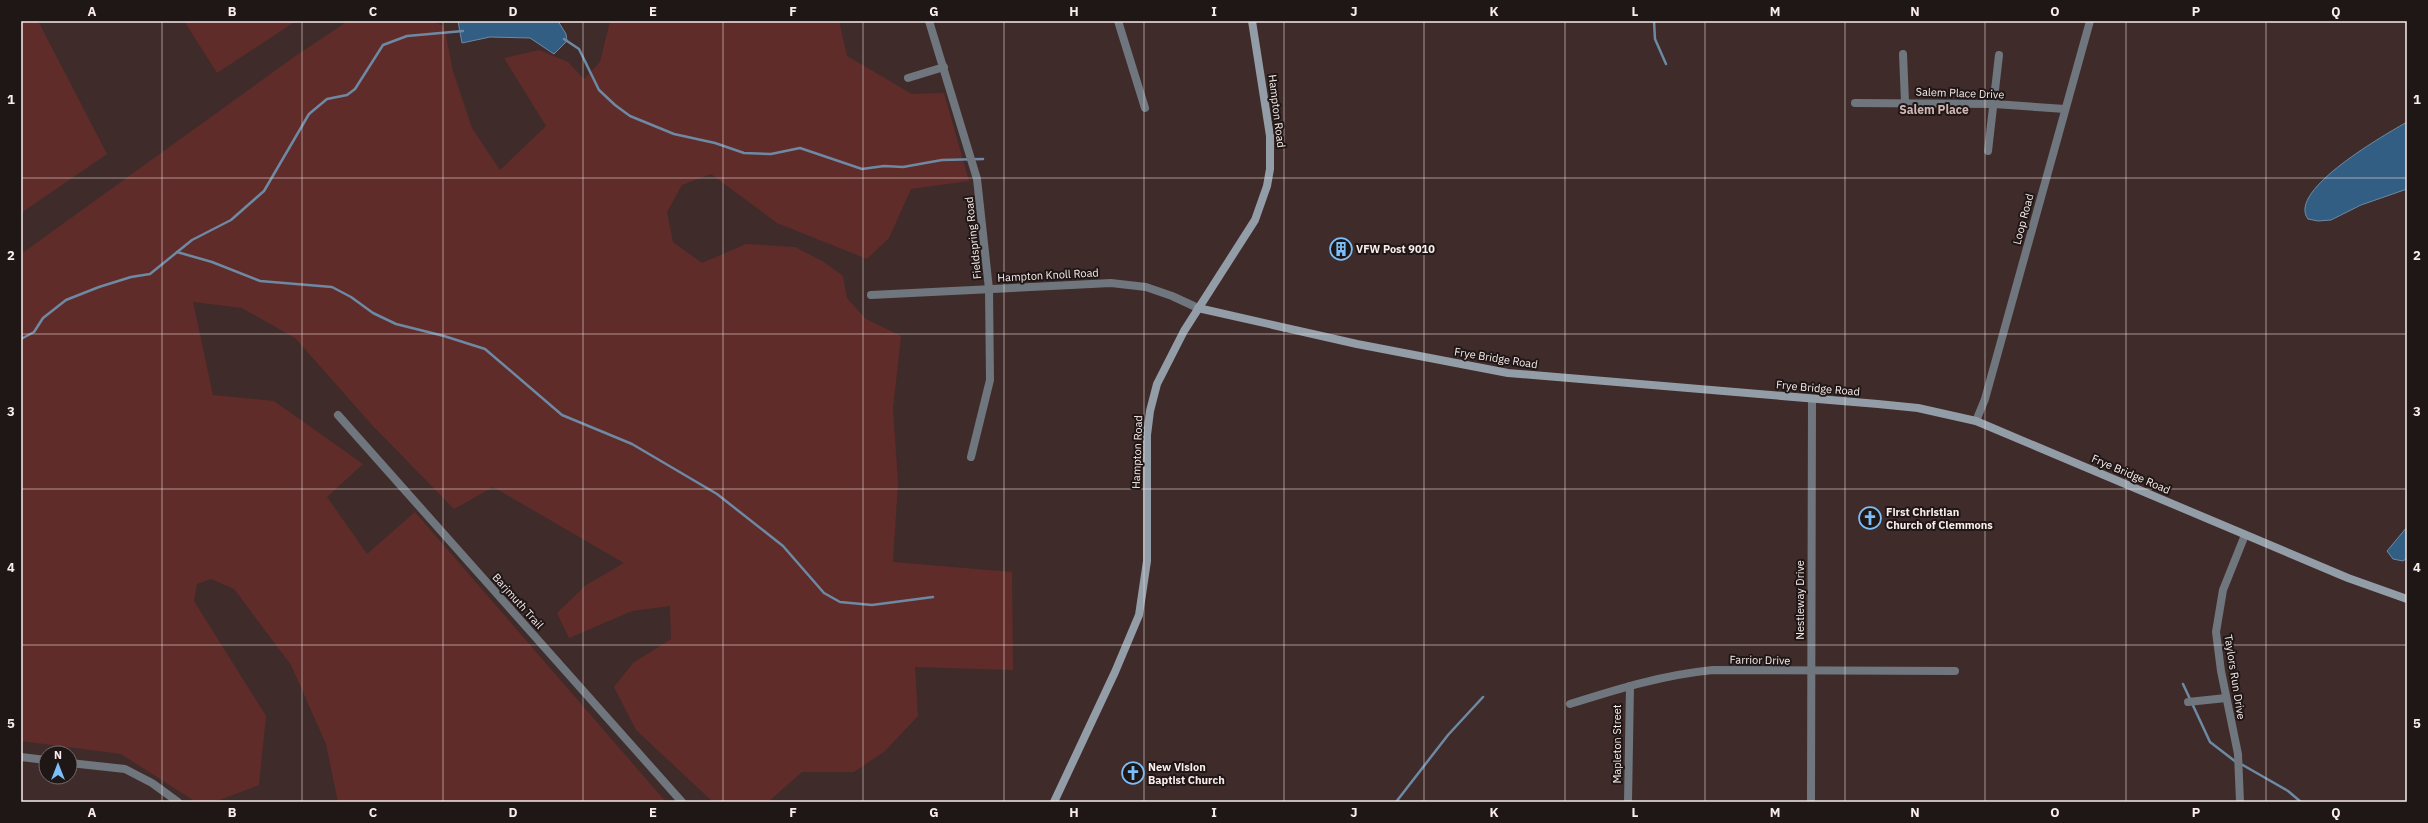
<svg xmlns="http://www.w3.org/2000/svg" width="2428" height="823" viewBox="0 0 2428 823" font-family="'IBM Plex Sans',sans-serif">
<rect width="100%" height="100%" fill="#3f2b2a"/>
<g fill="#5f2c2a">
<polygon points="21,21 38,21 107,154 21,213"/>
<polygon points="184,21 296,21 217,73"/>
<polygon points="348,21 431,21 444,26 453,71 472,128 500,170 546,126 504,58 539,50 568,62 584,79 600,62 610,21 839,21 847,56 912,94 944,93 969,181 911,189 889,238 867,259 777,223 711,174 682,185 667,212 673,242 702,263 746,244 795,247 824,262 843,276 847,298 866,319 901,336 893,409 898,482 893,562 1012,572 1013,670 915,667 918,716 885,751 854,772 802,772 768,802 713,802 636,730 614,687 633,663 671,639 670,606 632,611 569,638 557,613 586,585 624,563 493,487 454,509 372,425 295,338 242,308 193,302 213,395 274,401 363,464 327,497 367,554 415,512 666,802 338,802 326,744 291,665 234,589 211,579 197,584 194,601 266,716 259,785 214,802 196,802 121,754 21,741 21,254 294,57"/>
</g>
<g fill="#335e84" stroke="#6e89a3">
<polygon points="458,21 558,21 566,34 567,41 554,54 530,38 490,37 462,43"/>
<path d="M2407,122V189L2361,205L2331,220L2318,221L2308,219C2286,190 2388,133 2407,122Z"/>
<polygon points="2407,527 2407,558 2403,561 2393,559 2387,551"/>
</g>
<g fill="none" stroke-linecap="round" stroke-linejoin="round">
<g stroke="#6e89a3" stroke-width="2.5">
<polyline points="1654,21 1655,39 1666,64"/>
<polyline points="564,39 579,49 599,90 615,105 630,116 674,134 715,143 744,153 771,154 800,148 862,169 884,166 903,167 942,160 983,159"/>
<polyline points="177,252 212,262 260,281 332,287 351,297 373,313 396,324 444,336 485,349 562,415 632,444 717,494 783,546 824,593 840,602 872,605 933,597"/>
<polyline points="21,339 34,332 43,318 66,300 99,287 131,277 150,274 192,240 231,220 264,191 309,114 327,99 347,95 355,89 383,45 407,36 463,31"/>
<polyline points="2183,684 2210,742 2236,762"/>
<polyline points="2241,764 2288,791 2301,802"/>
<polyline points="1396,802 1448,735 1483,697"/>
</g>
<g stroke="#6f767d" stroke-width="8">
<polyline points="929,21 977,179 989,289 990,380 971,457"/>
<polyline points="1118,21 1145,108"/>
<polyline points="1903,54 1905,102"/>
<polyline points="908,78 944,67"/>
<polyline points="1855,103 1994,104 2065,109"/>
<polyline points="1988,151 1999,55"/>
<polyline points="871,295 1111,283 1146,287 1172,296 1198,308"/>
<polyline points="338,415 682,802"/>
<polyline points="1976,421 1985,399 2090,21"/>
<polyline points="2188,702 2226,698"/>
<path d="M1570,704C1618,689 1662,675 1713,670L1955,671"/>
<polyline points="21,757 46,760"/>
<polyline points="70,763 125,769 152,783 178,802"/>
<polyline points="1628,802 1630,686"/>
<polyline points="1811,802 1812,399"/>
<polyline points="2240,802 2238,754 2221,671 2216,632 2223,590 2245,535"/>
</g>
<g stroke="#929da7" stroke-width="8">
<polyline points="1198,308 1357,344 1508,373 1878,404 1918,408 1976,421 2348,578 2407,599"/>
<polyline points="1054,802 1115,672 1139,615 1147,561 1147,435 1150,411 1157,384 1184,331 1255,220 1267,186 1270,169 1270,136 1252,21"/>
</g>
</g>
<path fill="none" stroke="#f9eceb" stroke-width="1" stroke-opacity="0.55" d="M162,21V802M302,21V802M443,21V802M583,21V802M723,21V802M863,21V802M1004,21V802M1144,21V802M1284,21V802M1424,21V802M1565,21V802M1705,21V802M1845,21V802M1985,21V802M2126,21V802M2266,21V802M21,178H2407M21,334H2407M21,489H2407M21,645H2407"/>
<defs>
<g id="building-ring" transform="scale(1.15)"><circle r="9.5" fill="#1f1616" stroke="#7cbef9" stroke-width="1.5"/><path d="M-4-6H4V6H1V3H-1V6H-4ZM-2.5-4.3h1.7v1.8h-1.7ZM.8-4.3h1.7v1.8H.8ZM-2.5-1h1.7V.8h-1.7ZM.8-1h1.7V.8H.8Z" fill="#7cbef9"/></g>
<g id="church-ring" transform="scale(1.15)"><circle r="9.5" fill="#1f1616" stroke="#7cbef9" stroke-width="1.5"/><path d="M-1.2-6h2.4v3.5h3.3v2.4h-3.3V6h-2.4V-.1h-3.3v-2.4h3.3Z" fill="#7cbef9"/></g>
</defs>
<g fill-rule="evenodd">
<use href="#building-ring" x="1341" y="249"/>
<use href="#church-ring" x="1870" y="518"/>
<use href="#church-ring" x="1133" y="773"/>
</g>
<g text-anchor="middle" dominant-baseline="central" stroke-width="4" stroke-linejoin="round" paint-order="stroke">
<g font-size="11" fill="#f9eceb" stroke="#1f1616">
<text transform="translate(1960 93) rotate(2)">Salem Place Drive</text>
<text transform="translate(1277 111) rotate(83)">Hampton Road</text>
<text transform="translate(2023 219) rotate(-75)">Loop Road</text>
<text transform="translate(973 238) rotate(-96)">Fieldspring Road</text>
<text transform="translate(1048 275) rotate(-3)">Hampton Knoll Road</text>
<text transform="translate(1496 358) rotate(9)">Frye Bridge Road</text>
<text transform="translate(1818 388) rotate(5)">Frye Bridge Road</text>
<text transform="translate(1137 452) rotate(-88)">Hampton Road</text>
<text transform="translate(2131 474) rotate(23)">Frye Bridge Road</text>
<text transform="translate(1800 600) rotate(-90)">Nestleway Drive</text>
<text transform="translate(518 601) rotate(48)">Barjmuth Trail</text>
<text transform="translate(1760 660) rotate(1)">Farrior Drive</text>
<text transform="translate(2235 677) rotate(81)">Taylors Run Drive</text>
<text transform="translate(1617 744) rotate(-90)">Mapleton Street</text>
</g>
<g font-size="11" font-weight="bold" fill="#f9eceb" stroke="#1f1616" text-anchor="start">
<text x="1356" y="249">VFW Post 9010</text>
<text x="1886" y="512">First Christian<tspan x="1886" dy="13">Church of Clemmons</tspan></text>
<text x="1148" y="767">New Vision<tspan x="1148" dy="13">Baptist Church</tspan></text>
</g>
<g font-size="12" font-weight="bold" fill="#d0b7b5" stroke="#1f1616">
<text x="1934" y="109">Salem Place</text>
</g>
</g>
<rect width="2428" height="823" fill="none" stroke="#1f1616" stroke-width="44"/>
<g transform="translate(58 765)"><circle r="19" fill="#1f1616" stroke="#766c6b"/>
<path d="M0-3L7 15L0 10L-7 15Z" fill="#7cbef9"/>
<text y="-6" font-size="11" font-weight="bold" text-anchor="middle" fill="#f9eceb">N</text>
</g>
<rect x="22" y="22" width="2384" height="779" fill="none" stroke="#f9eceb" stroke-width="1.5"/>
<g font-size="13" text-anchor="middle" font-weight="bold" fill="#f9eceb">
<text x="92" y="16">A</text>
<text x="232" y="16">B</text>
<text x="373" y="16">C</text>
<text x="513" y="16">D</text>
<text x="653" y="16">E</text>
<text x="793" y="16">F</text>
<text x="934" y="16">G</text>
<text x="1074" y="16">H</text>
<text x="1214" y="16">I</text>
<text x="1354" y="16">J</text>
<text x="1494" y="16">K</text>
<text x="1635" y="16">L</text>
<text x="1775" y="16">M</text>
<text x="1915" y="16">N</text>
<text x="2055" y="16">O</text>
<text x="2196" y="16">P</text>
<text x="2336" y="16">Q</text>
<text x="11" y="104">1</text>
<text x="2417" y="104">1</text>
<text x="11" y="260">2</text>
<text x="2417" y="260">2</text>
<text x="11" y="416">3</text>
<text x="2417" y="416">3</text>
<text x="11" y="572">4</text>
<text x="2417" y="572">4</text>
<text x="11" y="728">5</text>
<text x="2417" y="728">5</text>
<text x="92" y="817">A</text>
<text x="232" y="817">B</text>
<text x="373" y="817">C</text>
<text x="513" y="817">D</text>
<text x="653" y="817">E</text>
<text x="793" y="817">F</text>
<text x="934" y="817">G</text>
<text x="1074" y="817">H</text>
<text x="1214" y="817">I</text>
<text x="1354" y="817">J</text>
<text x="1494" y="817">K</text>
<text x="1635" y="817">L</text>
<text x="1775" y="817">M</text>
<text x="1915" y="817">N</text>
<text x="2055" y="817">O</text>
<text x="2196" y="817">P</text>
<text x="2336" y="817">Q</text>
</g>
</svg>
